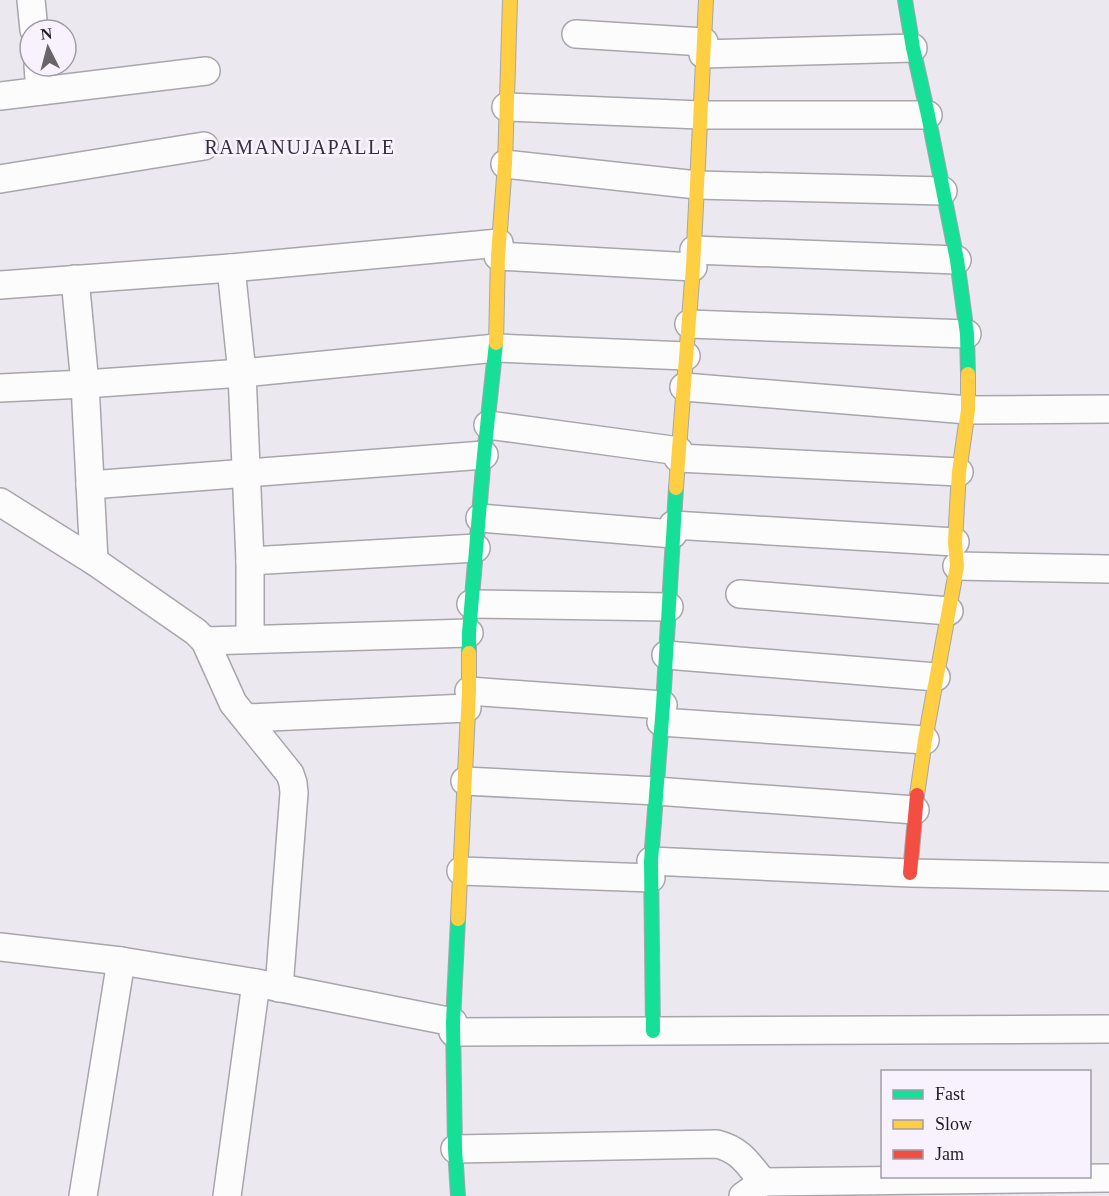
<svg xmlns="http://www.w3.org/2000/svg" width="1109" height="1196" viewBox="0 0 1109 1196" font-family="'Times New Roman',serif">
<rect width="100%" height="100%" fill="#ebe8ef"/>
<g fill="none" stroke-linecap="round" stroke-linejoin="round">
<g stroke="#a8a6ab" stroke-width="30">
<g id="street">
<polyline points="31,0 34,30"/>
<polyline points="576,34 704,42"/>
<polyline points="703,54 913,48"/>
<polyline points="38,66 40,91"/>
<polyline points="0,96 206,71"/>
<polyline points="506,107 700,115 928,115"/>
<polyline points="505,164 697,185 943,191"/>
<polyline points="0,179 204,146"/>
<polyline points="694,250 957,260"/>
<polyline points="498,256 693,267"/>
<polyline points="231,268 242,373 250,561 250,639"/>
<polyline points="75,279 85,384 94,561"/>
<polyline points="0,285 231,268 499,243"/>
<polyline points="689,324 967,334"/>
<polyline points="684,387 968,410 1109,409"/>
<polyline points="0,388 85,384 242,373 496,348 686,356"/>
<polyline points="488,425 679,451"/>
<polyline points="678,458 959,472"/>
<polyline points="90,485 484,455"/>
<polyline points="0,502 94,561 196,632 205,641 233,703 290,774 293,783 294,793 279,988"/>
<polyline points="480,518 673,534"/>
<polyline points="673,525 955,542"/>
<polyline points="250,561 476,548"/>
<polyline points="957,566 1109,569"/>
<polyline points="740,594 949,611"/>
<polyline points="471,604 669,607"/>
<polyline points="205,641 469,633"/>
<polyline points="666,655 936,677"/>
<polyline points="469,691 663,705"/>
<polyline points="247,718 467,708"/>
<polyline points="661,722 925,740"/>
<polyline points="465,781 656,791 915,810"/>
<polyline points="651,861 910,873 1109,877"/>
<polyline points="461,871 651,878"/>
<polyline points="0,947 121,961 256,983 453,1022"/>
<polyline points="453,1032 1109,1029"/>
<path d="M455,1149L717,1144C741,1150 748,1164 763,1182"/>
<polyline points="83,1196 121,961"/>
<polyline points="227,1196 256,983"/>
<polyline points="743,1196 763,1182 1109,1178"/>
</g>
</g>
<g stroke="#a8a6ab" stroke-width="16">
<g id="fast">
<polyline points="905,0 913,48 928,115 957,260 967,334 968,374"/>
<polyline points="469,653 469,633 484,455 496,343"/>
<polyline points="458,919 453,1022 455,1149 458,1196"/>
<polyline points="653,1031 651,861 663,705 676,488"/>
</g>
</g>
<g stroke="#a8a6ab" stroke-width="16">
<g id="slow">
<polyline points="496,343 498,256 505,164 510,0"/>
<polyline points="676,488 693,267 706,0"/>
<polyline points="917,795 925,740 957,566 955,542 959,472 968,410 968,374"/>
<polyline points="458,919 469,691 469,653"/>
</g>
</g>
<g stroke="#a8a6ab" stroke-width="16">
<polyline id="jam" points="910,873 917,795"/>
</g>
<use href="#street" stroke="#fcfcfd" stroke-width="27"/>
<use href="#fast" stroke="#16e098" stroke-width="14"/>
<use href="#slow" stroke="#ffcf43" stroke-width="14"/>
<use href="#jam" stroke="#f24e42" stroke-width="14"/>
</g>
<g text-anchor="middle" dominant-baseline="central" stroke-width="5" stroke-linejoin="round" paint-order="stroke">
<g font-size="20" letter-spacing="1.5" fill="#342f3a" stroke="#f7f2fe">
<text x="300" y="147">RAMANUJAPALLE</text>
</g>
</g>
<rect x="881" y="1070" width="210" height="108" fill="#f7f2fe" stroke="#a19da6" stroke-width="1.5"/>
<rect x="893" y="1090" width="30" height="9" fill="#16e098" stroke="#a19da6" stroke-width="1.5"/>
<text x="935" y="1100" font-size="18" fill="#201e23">Fast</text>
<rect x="893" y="1120" width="30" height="9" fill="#ffcf43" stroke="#a19da6" stroke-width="1.5"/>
<text x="935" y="1130" font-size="18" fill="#201e23">Slow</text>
<rect x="893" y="1150" width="30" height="9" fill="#f24e42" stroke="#a19da6" stroke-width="1.5"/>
<text x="935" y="1160" font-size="18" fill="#201e23">Jam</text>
<g transform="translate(48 48) rotate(354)"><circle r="28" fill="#f7f2fe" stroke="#a19da6" stroke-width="1.5"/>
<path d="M0-4.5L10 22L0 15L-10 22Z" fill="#67656a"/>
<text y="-9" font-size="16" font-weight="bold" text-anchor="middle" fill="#201e23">N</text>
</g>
</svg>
